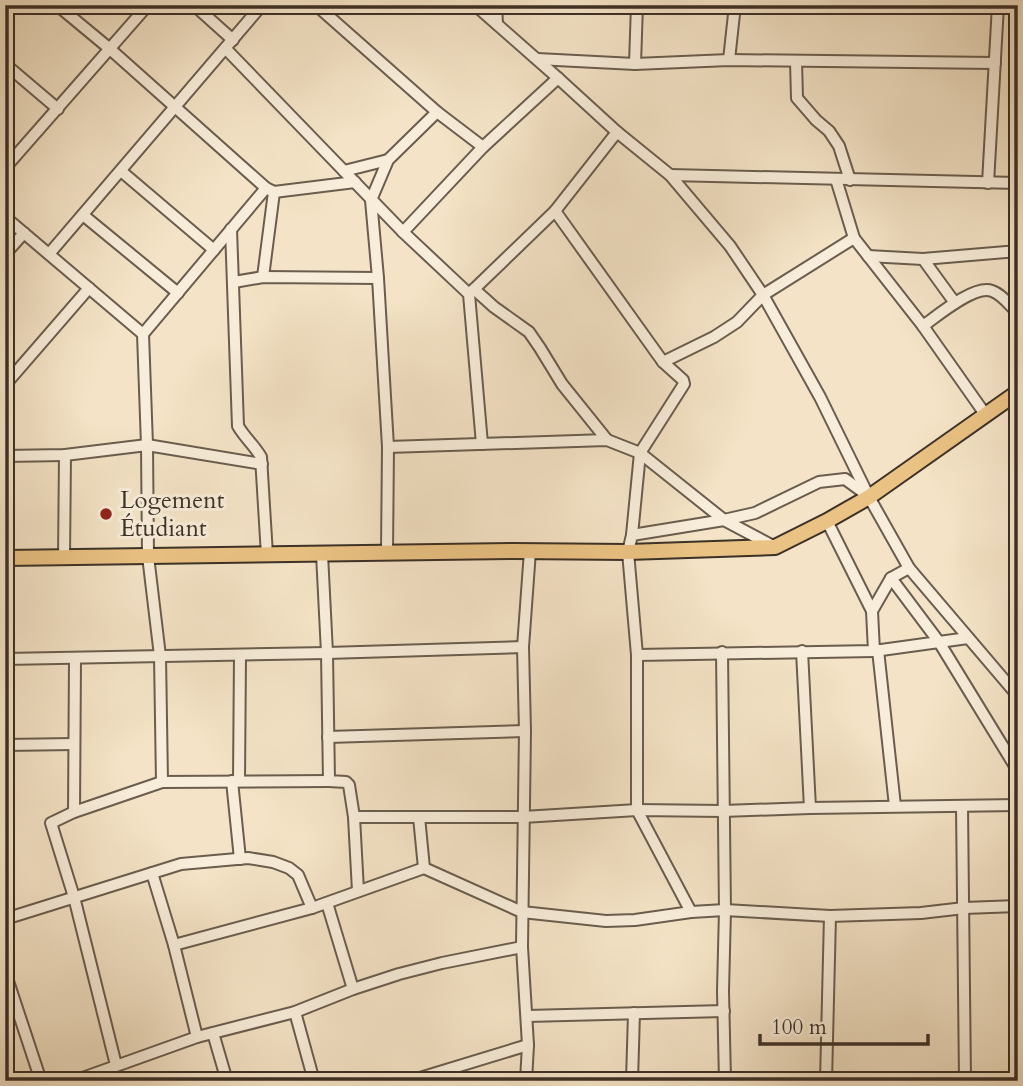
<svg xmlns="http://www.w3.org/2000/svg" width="1023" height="1086" viewBox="0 0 1023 1086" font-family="Cardo,serif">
<rect width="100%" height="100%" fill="#f4e3c6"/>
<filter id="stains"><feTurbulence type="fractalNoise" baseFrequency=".00286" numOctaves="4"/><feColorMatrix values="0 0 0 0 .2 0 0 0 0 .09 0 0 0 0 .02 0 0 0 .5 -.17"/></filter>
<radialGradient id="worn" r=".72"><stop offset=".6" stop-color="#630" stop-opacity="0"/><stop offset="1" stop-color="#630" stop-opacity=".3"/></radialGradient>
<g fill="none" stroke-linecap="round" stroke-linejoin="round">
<g stroke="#6a5d4f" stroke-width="14">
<g id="minor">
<polyline points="57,5 110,49 266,188 274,192 355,182"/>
<polyline points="194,5 233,40"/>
<polyline points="316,5 437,112 483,147"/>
<polyline points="475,5 558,78 617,132 670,175 730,246 763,295 820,397 869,497 909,568 1018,696"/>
<polyline points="496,5 497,24"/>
<polyline points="226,49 403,232 469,294 482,444"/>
<polyline points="537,59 635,64 729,60 995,63"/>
<polyline points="729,60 735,5"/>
<polyline points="796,61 797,98 816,120 829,131 839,146 850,180"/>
<polyline points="5,64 58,109"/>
<polyline points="635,64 637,5"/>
<polyline points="5,168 148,5"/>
<polyline points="121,171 214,250"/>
<polyline points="344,171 388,160"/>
<polyline points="670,175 1018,183"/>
<polyline points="836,179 854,238 923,326 985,414"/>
<polyline points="988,183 998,5"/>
<polyline points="555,211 663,362 683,380 684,384 640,453 632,535 628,552 637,655 637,810 691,912"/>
<polyline points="83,215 178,293"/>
<polyline points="5,217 143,334 147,445 148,556 160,656 162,782"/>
<path d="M231,229L238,426C245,438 254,445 261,457L267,555"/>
<polyline points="403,232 483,147 558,78"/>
<polyline points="5,254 24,233"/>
<polyline points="49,254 262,5"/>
<polyline points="868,256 923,259 1018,251"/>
<polyline points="923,259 955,303"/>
<polyline points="263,277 274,192"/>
<polyline points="234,282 263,277 378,278"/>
<polyline points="474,289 494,307 529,332 540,348 562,384 607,440"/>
<polyline points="469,294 555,211 617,132"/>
<path d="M923,326C937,316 975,284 992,291C1002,294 1011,307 1018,313"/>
<polyline points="143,334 266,188"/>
<polyline points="663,362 714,337 737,322 763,295 854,238"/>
<polyline points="5,385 89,288"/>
<polyline points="1008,398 1018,410"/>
<polyline points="388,447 607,440 640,453 724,520 773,546"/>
<polyline points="5,456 65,455 147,445 262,464"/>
<polyline points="827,521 872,611 874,651"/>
<polyline points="632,535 724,520 755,513 819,482 845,479 867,495"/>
<polyline points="387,552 388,447 378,278 371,200 388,160 437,112"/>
<polyline points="322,554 327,653 329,781 346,782 349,785 354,817 358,891"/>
<polyline points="64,558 65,455"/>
<polyline points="891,578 939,642 1018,771"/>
<polyline points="872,611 891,578 909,568"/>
<polyline points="878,650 895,806"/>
<polyline points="802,651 810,808"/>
<polyline points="722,652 725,910 723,991 725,1081"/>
<polyline points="637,655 874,651 968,638"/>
<polyline points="5,659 327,653 523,647"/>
<polyline points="328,737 525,731"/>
<polyline points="5,745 74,744"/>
<polyline points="232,781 240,859"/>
<polyline points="239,781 240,655"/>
<polyline points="962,806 965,1081"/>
<polyline points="74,812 75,658"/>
<polyline points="354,817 523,817 637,810 723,811 810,808 1018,805"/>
<polyline points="419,817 424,868 522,912 606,921 635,920 691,912 725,910 830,916 921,913 964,908 1018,906"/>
<polyline points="152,873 174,945 197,1037"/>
<polyline points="327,903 353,989"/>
<polyline points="5,919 181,864 248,858 273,862 289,868 298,875 312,908"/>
<polyline points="174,945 312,908 424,868"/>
<polyline points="5,972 41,1081"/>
<polyline points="295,1012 314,1081"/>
<polyline points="527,1016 724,1011"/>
<polyline points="213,1033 227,1081"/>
<polyline points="116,1065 74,897 51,823 74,812 162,782 329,781"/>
<polyline points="74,1081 197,1037 295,1012 353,989 399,974 442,963 522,947"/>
<polyline points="410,1081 528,1045"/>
<polyline points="526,1081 528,1045 522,947 525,731 523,647 530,551"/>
<polyline points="632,1081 634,1013"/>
<polyline points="826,1081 830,916"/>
</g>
</g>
<g stroke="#3c3027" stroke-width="18">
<polyline id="major" points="5,558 513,551 628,552 775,547 827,521 869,497 1018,392"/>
</g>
<use href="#minor" stroke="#f8edda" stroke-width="10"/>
<use href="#major" stroke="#eac283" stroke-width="14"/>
</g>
<circle fill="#8f2418" stroke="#f8edda" stroke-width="2.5" cx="106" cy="514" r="7"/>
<g text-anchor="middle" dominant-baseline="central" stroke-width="6" stroke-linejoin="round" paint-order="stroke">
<g font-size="24" fill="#3c3027" stroke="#f8edda" text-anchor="start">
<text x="120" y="500">Logement<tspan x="120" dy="28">Étudiant</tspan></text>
</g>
</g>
<rect width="1023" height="1086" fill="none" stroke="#f4e3c6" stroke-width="28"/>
<rect x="7" y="7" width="1009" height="1072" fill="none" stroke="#3c3027" stroke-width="3.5"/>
<rect x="14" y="14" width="995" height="1058" fill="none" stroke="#3c3027" stroke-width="2"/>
<path d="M760 1034v10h168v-10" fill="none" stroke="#3c3027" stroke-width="3.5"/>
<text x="771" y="1034" font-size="21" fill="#3c3027" stroke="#f8edda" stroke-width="5" paint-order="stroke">100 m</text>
<rect width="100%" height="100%" filter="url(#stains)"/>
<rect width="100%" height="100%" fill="url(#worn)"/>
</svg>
